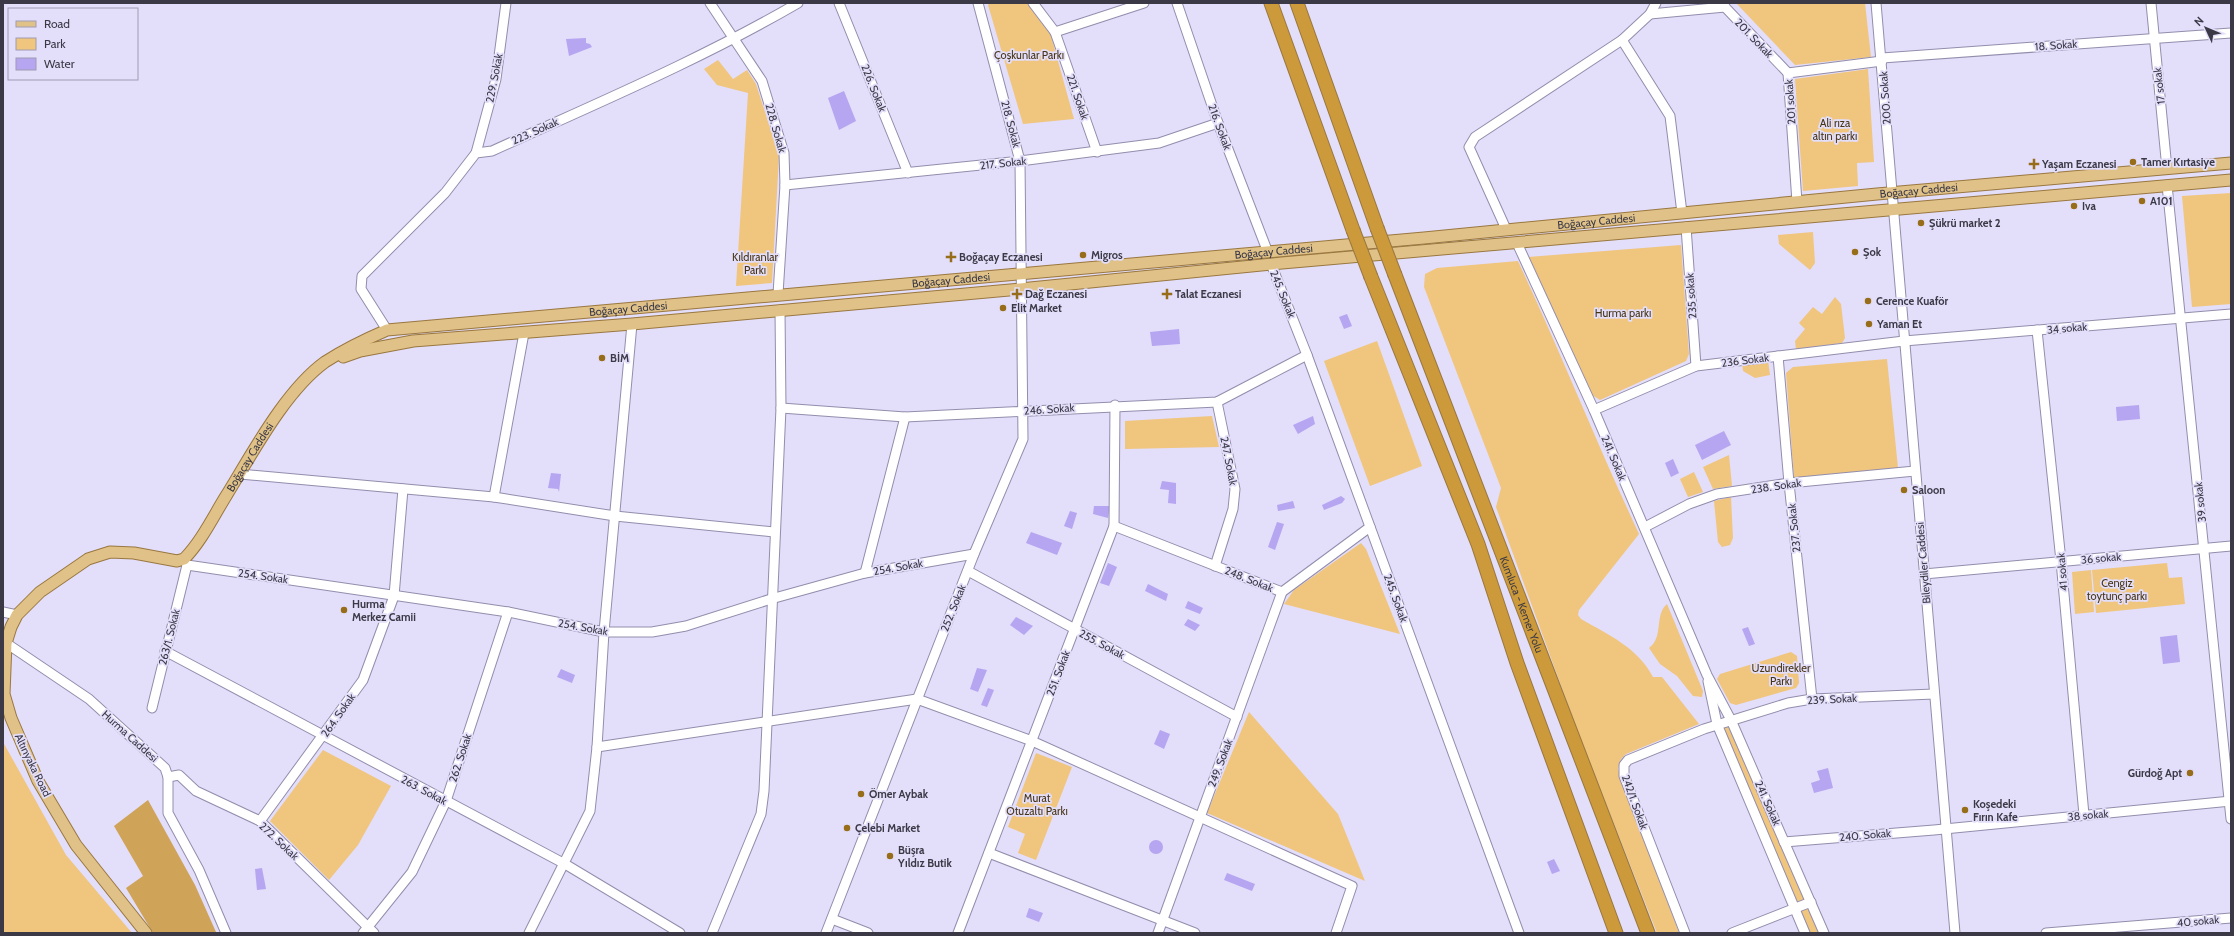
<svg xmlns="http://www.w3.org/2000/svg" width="2234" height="936" viewBox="0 0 2234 936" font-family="Cabin,sans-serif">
<rect width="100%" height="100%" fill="#e3defa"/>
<g fill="#f0c57d">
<polygon points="990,3 1028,3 1050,32 1074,119 1023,124 988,5"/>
<polygon points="1736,3 1865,3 1871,57 1795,65"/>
<polygon points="718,60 733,79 747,70 756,84 779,156 772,283 736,286 748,93 717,85 704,69"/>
<polygon points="1868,69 1874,162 1857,163 1858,186 1803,191 1795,79"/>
<polygon points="2231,193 2231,304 2192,307 2182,196"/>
<polygon points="1813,232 1815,263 1810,270 1779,244 1778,235"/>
<polygon points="1681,245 1689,354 1686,361 1600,400 1592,395 1528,257"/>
<path d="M1518,261C1560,351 1597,444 1639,534L1579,610L1578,615L1581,619C1609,635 1638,648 1653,677H1662L1699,724L1626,754L1621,759L1618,769L1679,933H1657L1579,735L1496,507L1501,488L1424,287L1425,274L1437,268Z"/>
<polygon points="1835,297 1841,304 1845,338 1842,343 1796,349 1795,341 1805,329 1799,323 1813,307 1822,314"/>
<polygon points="1377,341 1422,466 1370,486 1324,361"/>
<polygon points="1887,359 1898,468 1794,479 1786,373 1793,367"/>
<polygon points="1768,360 1770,375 1755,378 1743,371 1742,363"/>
<polygon points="1212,416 1219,447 1125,449 1125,421"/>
<polygon points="1729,455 1732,486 1713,489 1703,467"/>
<polygon points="1694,472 1703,492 1688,497 1680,479"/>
<polygon points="1731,497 1733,538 1730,545 1722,547 1718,542 1714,501"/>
<polygon points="1361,543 1366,549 1400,634 1284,604 1294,590"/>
<polygon points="2167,563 2169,578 2182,577 2185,604 2096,613 2092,570"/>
<polygon points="2091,570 2094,612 2075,614 2072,572"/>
<path d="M1667,604L1703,691L1702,697L1693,696L1677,676L1660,664L1649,648C1664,637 1654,615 1667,604Z"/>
<polygon points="1791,652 1797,656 1799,683 1796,688 1736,705 1730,703 1717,679 1720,674"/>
<polygon points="1249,712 1338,814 1365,881 1207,813"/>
<polygon points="1729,723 1807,900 1797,904 1720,725"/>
<polygon points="3,742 66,855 132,933 3,933"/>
<polygon points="323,750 391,786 358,845 329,880 270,821"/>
<polygon points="1036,753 1072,767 1036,860 1018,853 1025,834 1008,827"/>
<polygon points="1809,906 1821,933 1809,933 1799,911"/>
</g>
<polygon fill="#cfa358" points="148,800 195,885 216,932 214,933 153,933 126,888 143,876 114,826"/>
<g fill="#b6a5f0">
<polygon points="586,38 586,43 590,44 592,47 569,56 566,39"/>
<polygon points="844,91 856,121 839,130 828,98"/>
<polygon points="1347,314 1352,326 1344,329 1339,317"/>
<polygon points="1179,329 1180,344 1152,346 1150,332"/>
<polygon points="2139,405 2140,419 2117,421 2116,407"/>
<polygon points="1313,416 1315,424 1298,434 1293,425"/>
<polygon points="1724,431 1731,445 1702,460 1695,445"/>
<polygon points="1673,459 1679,473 1671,477 1665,463"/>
<polygon points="551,473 561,474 559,492 558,489 548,488"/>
<polygon points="1162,481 1176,483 1176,504 1168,503 1169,490 1160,489"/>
<polygon points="1341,496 1345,499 1342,503 1324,510 1322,505"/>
<polygon points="1293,501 1295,508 1278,511 1277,505"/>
<polygon points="1094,506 1110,506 1108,518 1093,514"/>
<polygon points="1070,511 1077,513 1072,529 1064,526"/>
<polygon points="1277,522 1284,524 1275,550 1268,547"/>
<polygon points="1031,532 1062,543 1057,555 1026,543"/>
<polygon points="1108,563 1117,567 1109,586 1100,583"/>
<polygon points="1148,584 1168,594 1166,601 1145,591"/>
<polygon points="1188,601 1203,608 1200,614 1185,608"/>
<polygon points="1016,617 1033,626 1024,635 1010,625"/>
<polygon points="1188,619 1200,625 1195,631 1184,625"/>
<polygon points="1748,627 1755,644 1749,646 1742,629"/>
<polygon points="2177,635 2180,662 2163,664 2160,637"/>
<polygon points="977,668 987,670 978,692 970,689"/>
<polygon points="561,669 575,675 572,683 557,677"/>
<polygon points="988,688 994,690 987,707 981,705"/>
<polygon points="1160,730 1170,734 1164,749 1154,744"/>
<polygon points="1828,768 1833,788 1814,793 1811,783 1820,780 1817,771"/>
<circle cx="1156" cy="847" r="7"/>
<polygon points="1554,859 1560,871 1552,874 1547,862"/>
<polygon points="262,868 266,889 257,890 255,869"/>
<polygon points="1227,873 1255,884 1252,891 1224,880"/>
<polygon points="1029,908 1043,913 1039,922 1026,917"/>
</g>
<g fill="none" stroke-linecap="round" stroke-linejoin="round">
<g stroke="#938dac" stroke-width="11">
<g id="minor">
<polyline points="710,3 762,81 784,153 785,185 778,294"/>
<polyline points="839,3 908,173"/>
<polyline points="1033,3 1055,32 1097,152"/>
<polyline points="1177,3 1218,123 1267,250"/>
<polyline points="1656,3 1650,14 1622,40 1670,116 1682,213"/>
<polyline points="1721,3 1788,73"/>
<polyline points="1876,3 1955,933"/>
<polyline points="2151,3 2167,169"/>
<polyline points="1650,14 1725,7"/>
<polyline points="1055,32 1144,3"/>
<polyline points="1882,58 2231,33"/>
<polyline points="1788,73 1797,202"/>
<polyline points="1788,73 1882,61"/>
<polyline points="476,153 496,79 506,3"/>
<polyline points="785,185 1020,161 1159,143 1218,123"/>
<polyline points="2167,185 2231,819"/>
<polyline points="1686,227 1696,366"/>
<polyline points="1506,229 1469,147 1475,137 1622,40"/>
<polyline points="1517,243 1594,410 1707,675 1731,720 1824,933"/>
<polyline points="1271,264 1307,355 1519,933"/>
<path d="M387,330L361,289L362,276L445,193L476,153L492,151C595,104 700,60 798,3"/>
<polyline points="2037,330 2061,561 2084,815"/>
<polyline points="1778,356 1789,483 1812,699"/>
<polyline points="781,408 905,417 1217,402 1307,355"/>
<polyline points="1594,410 1696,366 1904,341 2231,314"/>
<polyline points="240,474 494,497 615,516 774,532"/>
<polyline points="494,497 524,333"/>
<polyline points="1114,526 1282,592 1370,527"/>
<polyline points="1645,527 1689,504 1717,494 1789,483 1915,471"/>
<polyline points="187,565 508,612 604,632 652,632 686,626 771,599 865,573 974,554"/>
<polyline points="1215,566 1233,509 1235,489 1217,402"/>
<polyline points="968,571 1237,717"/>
<polyline points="865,573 905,417"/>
<polyline points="1924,574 2231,546"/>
<polyline points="3,612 17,615"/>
<polyline points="6,643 89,699 165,768 168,777 168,813 199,870 226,933"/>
<polyline points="165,651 565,864 680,933"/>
<polyline points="1708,681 1717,724 1805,933"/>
<polyline points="152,708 187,565"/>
<polyline points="597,747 917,699 1032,741 1352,886 1336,933"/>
<polyline points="168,777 179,775 196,791 260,821 374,933"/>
<polyline points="260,821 363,680 394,596 403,489"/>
<polyline points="1784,842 1934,830 2231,801"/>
<polyline points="989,853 1195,933"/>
<polyline points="832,919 868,933"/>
<polyline points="363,933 412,872 446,801 508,612"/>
<polyline points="529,933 590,811 597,747 604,632 632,324"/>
<polyline points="712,933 761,814 764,791 781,408 780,310"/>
<polyline points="826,933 974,554 1023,439 1020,161 978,3"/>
<polyline points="958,933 1114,526 1115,405"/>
<polyline points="1158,933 1282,592"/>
<polyline points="1685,933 1624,776 1624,765 1628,760 1704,729 1788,703 1812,699 1934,694"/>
<polyline points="1732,933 1811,902"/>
<polyline points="2046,933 2231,918"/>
</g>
</g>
<g stroke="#99773f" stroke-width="13">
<g id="major">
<polyline points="343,357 360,351 413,341 632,324 1020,289 1282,263 2231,180"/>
<path id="s1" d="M146,933L76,845L38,781L11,718L4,694L6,643L11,627L17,615L40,592L88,559L110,552L134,553L177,561L184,559C201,542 213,517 226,496C252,454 285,391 325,362C345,349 366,339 387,330L1424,238L1877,194L2231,163"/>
</g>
</g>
<g stroke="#99773f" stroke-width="15">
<g id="highway">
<polyline points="1271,3 1353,230"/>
<polyline points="1297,3 1377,228"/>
<path id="s2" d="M1395,275L1648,933"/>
<polyline points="1371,277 1478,544 1517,663 1616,933"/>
</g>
</g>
<use href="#minor" stroke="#fff" stroke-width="9"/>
<use href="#major" stroke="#e0c289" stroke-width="11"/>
<use href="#highway" stroke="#cc993b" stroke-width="13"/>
<g stroke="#99773f" stroke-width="15" stroke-linecap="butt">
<g id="highway-bridge">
<polyline points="1377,228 1395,275"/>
<polyline points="1353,230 1371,277"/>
</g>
</g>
<use href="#highway-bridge" stroke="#cc993b" stroke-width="13"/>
</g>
<g fill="#976d19" stroke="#e3defa" stroke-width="1.5">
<circle cx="2133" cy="162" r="4"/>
<path d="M2032 158h4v4h4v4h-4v4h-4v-4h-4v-4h4z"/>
<circle cx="2142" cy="201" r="4"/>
<circle cx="2074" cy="206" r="4"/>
<circle cx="1921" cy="223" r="4"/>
<circle cx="1855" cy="252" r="4"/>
<circle cx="1083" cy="255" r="4"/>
<path d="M949 251h4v4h4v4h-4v4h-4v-4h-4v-4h4z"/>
<path d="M1015 288h4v4h4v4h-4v4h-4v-4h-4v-4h4z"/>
<path d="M1165 288h4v4h4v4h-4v4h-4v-4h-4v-4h4z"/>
<circle cx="1868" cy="301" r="4"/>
<circle cx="1003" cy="308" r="4"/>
<circle cx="1869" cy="324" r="4"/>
<circle cx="602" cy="358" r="4"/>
<circle cx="1904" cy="490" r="4"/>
<circle cx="344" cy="610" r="4"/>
<circle cx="2190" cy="773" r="4"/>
<circle cx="861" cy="794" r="4"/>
<circle cx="1965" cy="810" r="4"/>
<circle cx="847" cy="828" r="4"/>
<circle cx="890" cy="856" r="4"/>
</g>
<g text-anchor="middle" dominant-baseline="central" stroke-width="3.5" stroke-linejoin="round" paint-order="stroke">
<g font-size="11" fill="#3b3946" stroke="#e3defa">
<text transform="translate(1754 38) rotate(46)">201. Sokak</text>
<text transform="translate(2056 45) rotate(-4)">18. Sokak</text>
<text transform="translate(494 78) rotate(-79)">229. Sokak</text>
<text transform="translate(2159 86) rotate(-96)">17 sokak</text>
<text transform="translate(874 88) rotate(68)">226. Sokak</text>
<text transform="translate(1078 97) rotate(71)">221. Sokak</text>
<text transform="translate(1885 98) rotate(-94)">200. Sokak</text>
<text transform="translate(1790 102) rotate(-94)">201 sokak</text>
<text transform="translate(1011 124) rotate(75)">218. Sokak</text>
<text transform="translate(1220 127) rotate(70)">216. Sokak</text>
<text transform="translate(776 128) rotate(74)">228. Sokak</text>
<text transform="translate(535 131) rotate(-24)">223. Sokak</text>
<text transform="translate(1003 163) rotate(-6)">217. Sokak</text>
<text stroke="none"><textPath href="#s1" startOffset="2402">Boğaçay Caddesi</textPath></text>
<text stroke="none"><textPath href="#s1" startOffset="2078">Boğaçay Caddesi</textPath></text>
<text stroke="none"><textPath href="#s1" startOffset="1754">Boğaçay Caddesi</textPath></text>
<text stroke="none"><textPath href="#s1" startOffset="1430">Boğaçay Caddesi</textPath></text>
<text transform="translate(1283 294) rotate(68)">245. Sokak</text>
<text transform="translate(1691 296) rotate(-94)">235 sokak</text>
<text stroke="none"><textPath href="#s1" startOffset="1106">Boğaçay Caddesi</textPath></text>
<text transform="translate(2067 328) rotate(-5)">34 sokak</text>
<text transform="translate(1745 360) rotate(-7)">236 Sokak</text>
<text transform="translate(1049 409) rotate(-4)">246. Sokak</text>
<text stroke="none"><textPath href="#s1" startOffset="672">Boğaçay Caddesi</textPath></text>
<text transform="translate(1614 458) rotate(67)">241. Sokak</text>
<text transform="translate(1229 461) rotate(79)">247. Sokak</text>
<text transform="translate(1776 486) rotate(-8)">238. Sokak</text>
<text transform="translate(2200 502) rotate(-96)">39 sokak</text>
<text transform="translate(1794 528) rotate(-96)">237. Sokak</text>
<text transform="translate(2101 558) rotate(-5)">36 sokak</text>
<text transform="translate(1923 563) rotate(-95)">Bileydiler Caddesi</text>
<text transform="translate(898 567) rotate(-10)">254. Sokak</text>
<text transform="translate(2062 572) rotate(-95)">41 sokak</text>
<text transform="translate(263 576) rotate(8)">254. Sokak</text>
<text transform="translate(1249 579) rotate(22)">248. Sokak</text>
<text transform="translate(1396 598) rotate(70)">245. Sokak</text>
<text stroke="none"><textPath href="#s2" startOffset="353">Kumluca - Kemer Yolu</textPath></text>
<text transform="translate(953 608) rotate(-68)">252. Sokak</text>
<text transform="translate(583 627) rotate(10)">254. Sokak</text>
<text transform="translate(169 637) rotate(-76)">263/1. Sokak</text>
<text transform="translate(1102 644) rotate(28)">255. Sokak</text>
<text transform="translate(1058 673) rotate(-69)">251. Sokak</text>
<text transform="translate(1832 699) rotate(-3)">239. Sokak</text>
<text transform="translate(338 715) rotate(-55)">264. Sokak</text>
<text transform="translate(130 736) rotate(42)">Hurma Caddesi</text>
<text transform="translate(460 758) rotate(-72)">262. Sokak</text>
<text transform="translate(1220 763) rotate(-69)">249. Sokak</text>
<text transform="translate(33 765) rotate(64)">Altınyaka Road</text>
<text transform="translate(424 790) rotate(28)">263. Sokak</text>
<text transform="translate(1635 802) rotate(70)">242/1. Sokak</text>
<text transform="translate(1768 803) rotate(66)">241. Sokak</text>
<text transform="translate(2088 815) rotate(-5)">38 sokak</text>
<text transform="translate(1865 835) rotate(-5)">240. Sokak</text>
<text transform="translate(279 841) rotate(43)">272. Sokak</text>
<text transform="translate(2198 921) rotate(-5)">40 sokak</text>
</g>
<g font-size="11" fill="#463413" stroke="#e3defa">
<text x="1029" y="55">Çoşkunlar Parkı</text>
<text x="1835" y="123">Ali rıza<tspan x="1835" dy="13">altın parkı</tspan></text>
<text x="755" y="257">Kıldıranlar<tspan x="755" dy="13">Parkı</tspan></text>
<text x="1623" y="313">Hurma parkı</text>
<text x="2117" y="583">Cengiz<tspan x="2117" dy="13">toytunç parkı</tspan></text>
<text x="1781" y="668">Uzundirekler<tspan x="1781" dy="13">Parkı</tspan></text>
<text x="1037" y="798">Murat<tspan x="1037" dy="13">Otuzaltı Parkı</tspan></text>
</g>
<g font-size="11" font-weight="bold" fill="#3b3946" stroke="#e3defa" text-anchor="start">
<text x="2141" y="162">Tamer Kırtasiye</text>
<text x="2042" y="164">Yaşam Eczanesi</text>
<text x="2150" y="201">A101</text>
<text x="2082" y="206">Iva</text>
<text x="1929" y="223">Şükrü market 2</text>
<text x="1863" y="252">Şok</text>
<text x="1091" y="255">Migros</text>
<text x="959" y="257">Boğaçay Eczanesi</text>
<text x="1025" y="294">Dağ Eczanesi</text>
<text x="1175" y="294">Talat Eczanesi</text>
<text x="1876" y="301">Cerence Kuaför</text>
<text x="1011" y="308">Elit Market</text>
<text x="1877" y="324">Yaman Et</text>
<text x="610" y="358">BİM</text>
<text x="1912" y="490">Saloon</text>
<text x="352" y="604">Hurma<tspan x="352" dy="13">Merkez Camii</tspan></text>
<text x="2182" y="773" text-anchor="end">Gürdoğ Apt</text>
<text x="869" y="794">Ömer Aybak</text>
<text x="1973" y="804">Koşedeki<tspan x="1973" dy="13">Fırın Kafe</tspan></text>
<text x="855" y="828">Çelebi Market</text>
<text x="898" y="850">Büşra<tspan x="898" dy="13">Yıldız Butik</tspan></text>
</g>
</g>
<rect width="2234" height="936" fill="none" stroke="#3b3946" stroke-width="8"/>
<rect x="8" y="8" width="130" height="72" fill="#e3defa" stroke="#a09cb2"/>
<rect x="16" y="21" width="20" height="6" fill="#e0c289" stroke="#a09cb2"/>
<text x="44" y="28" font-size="12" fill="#3b3946">Road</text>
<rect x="16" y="38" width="20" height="12" fill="#f0c57d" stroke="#a09cb2"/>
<text x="44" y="48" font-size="12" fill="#3b3946">Park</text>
<rect x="16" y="58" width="20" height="12" fill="#b6a5f0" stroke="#a09cb2"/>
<text x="44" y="68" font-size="12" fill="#3b3946">Water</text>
<g transform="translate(2206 28) rotate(314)" stroke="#e3defa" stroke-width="3" paint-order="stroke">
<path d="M0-3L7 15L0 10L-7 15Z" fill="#3b3946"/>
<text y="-6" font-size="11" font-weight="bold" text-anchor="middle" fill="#3b3946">N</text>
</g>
</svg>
